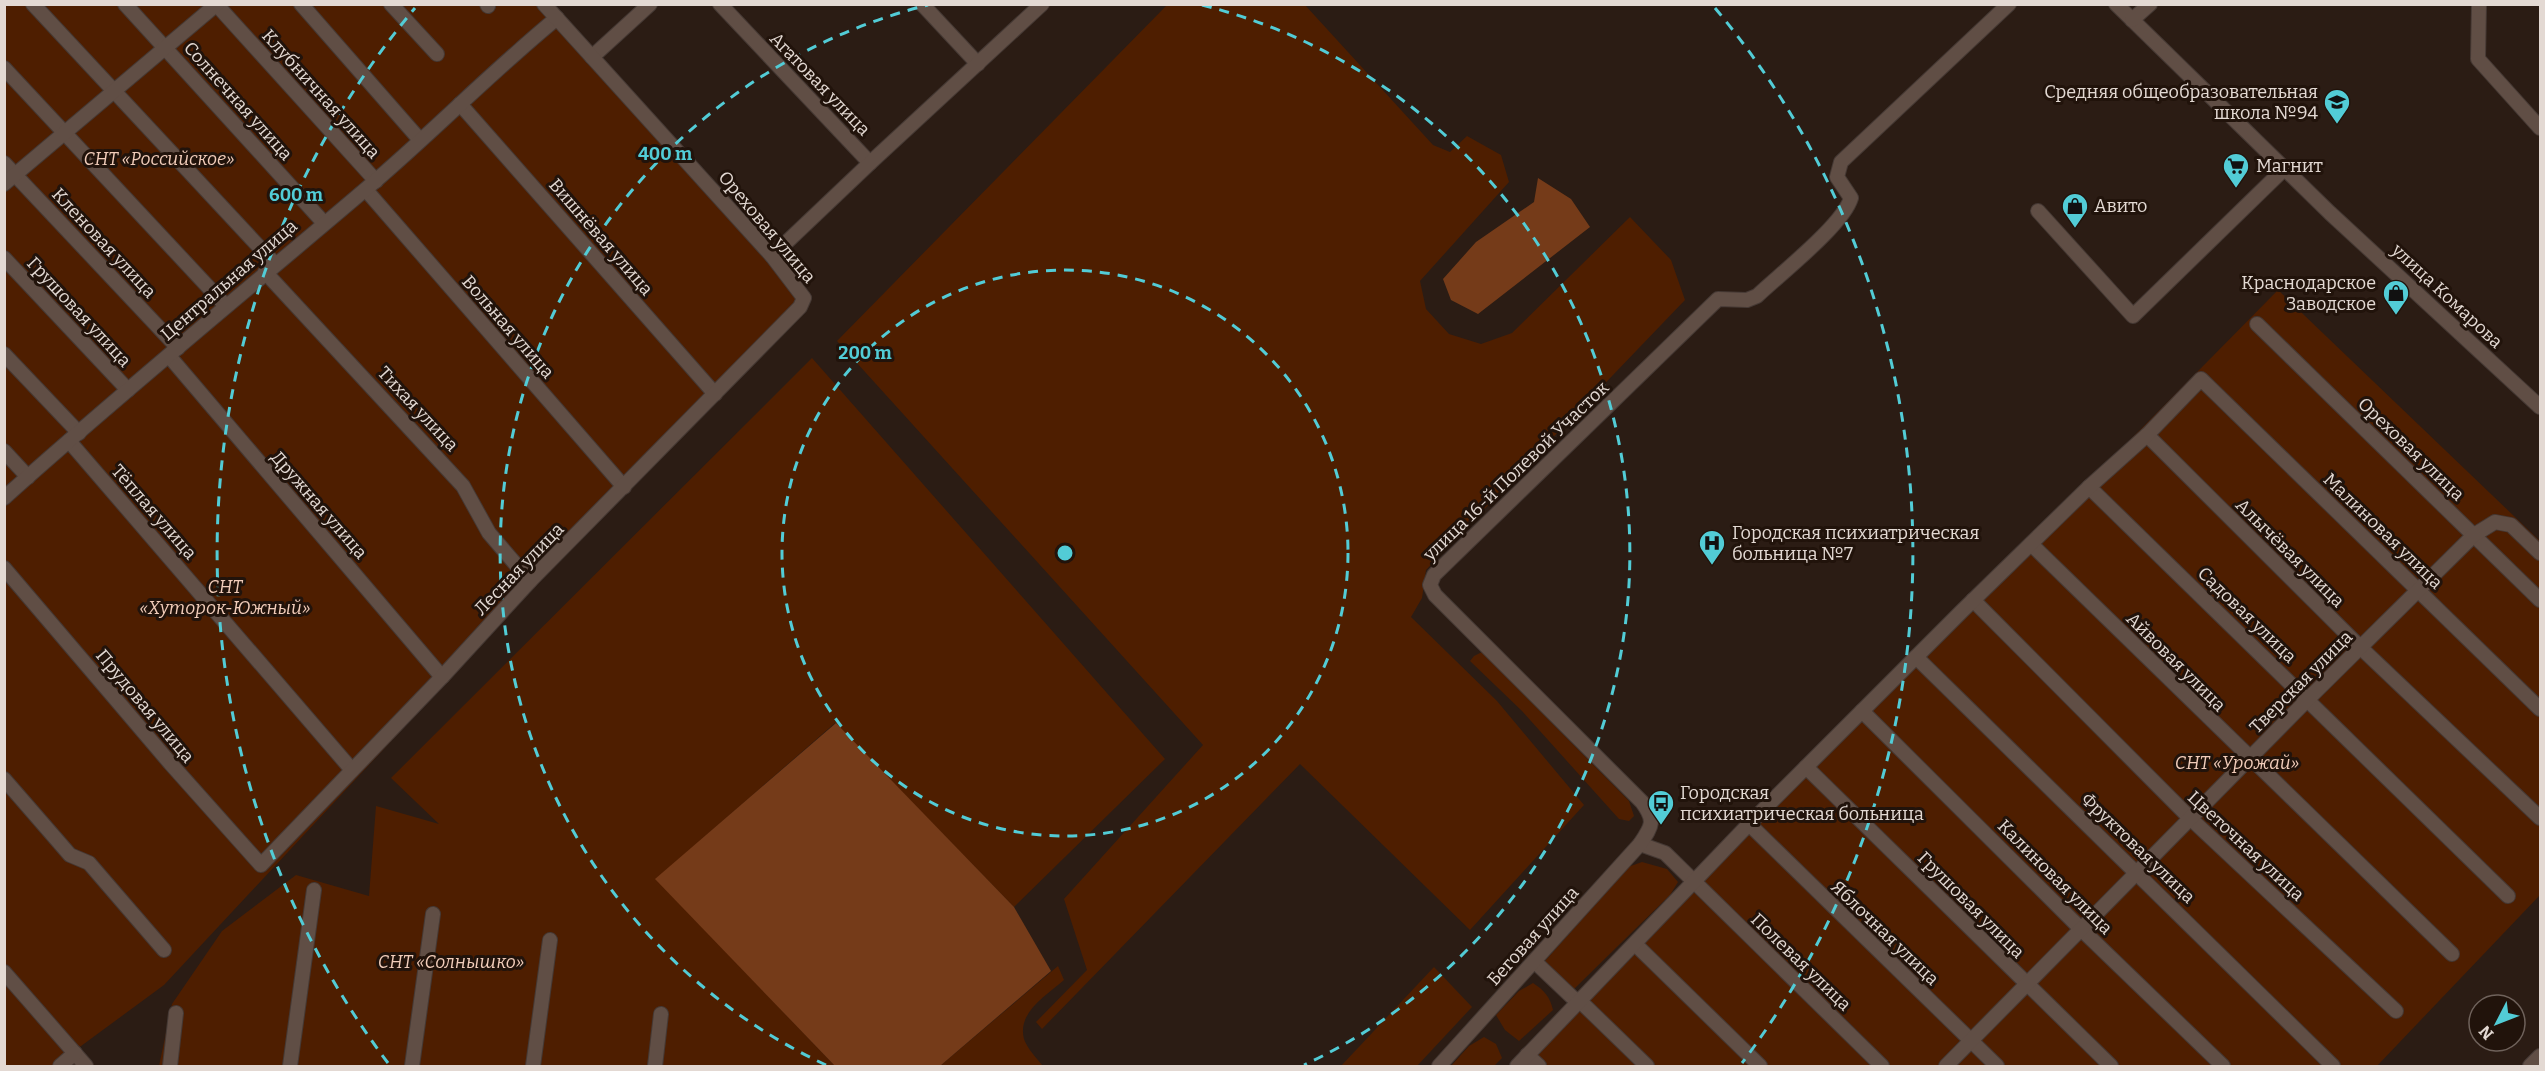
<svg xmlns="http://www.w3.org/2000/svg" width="2545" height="1071" viewBox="0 0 2545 1071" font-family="Bitter,serif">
<rect width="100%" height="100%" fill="#2b1c14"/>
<g fill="#4e1e00">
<polygon points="5,5 544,5 803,299 164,985 77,1049 95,1066 5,1066"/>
<polygon points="1167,5 1305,5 1433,145 1450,152 1467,136 1501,155 1509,182 1420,281 1426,309 1449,334 1481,344 1512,333 1630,217 1671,260 1685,300 1426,570 1422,598 1411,617 1497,701 1584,805 1470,930 1300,764 1042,1029 1036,1022 1087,970 1064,899 1203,745 837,341"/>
<polygon points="2278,290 2540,541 2540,895 2377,1066 1513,1066"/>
<polygon points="812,358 1165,759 1014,907 835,723 656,879 835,1066 159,1066 172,1004 222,931 296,875 369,896 376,806 439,824 391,778"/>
<polygon points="1482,652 1629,801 1634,816 1629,821 1619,819 1522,711 1470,661 1474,656"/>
<polygon points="1642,862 1667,869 1678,882 1670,895 1574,989 1550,971 1545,961 1628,867"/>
<path d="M1058,966L1064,980C1046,996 1017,1012 1024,1039C1027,1048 1037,1059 1043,1066H940Z"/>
<polygon points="1434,967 1472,1007 1417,1066 1341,1066"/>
<path d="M1533,983C1544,990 1550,997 1553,1010L1519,1041L1505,1030L1496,1015L1519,991Z"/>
<polygon points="1484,1037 1496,1044 1502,1058 1494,1066 1451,1066 1469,1046"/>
</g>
<g fill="#753b19">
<polygon points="1538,178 1571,199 1590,227 1478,314 1451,300 1443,279 1476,242 1534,202"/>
<polygon points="836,723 1014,907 1051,971 940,1066 835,1066 655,879"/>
</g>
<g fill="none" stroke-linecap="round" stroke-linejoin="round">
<g stroke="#453934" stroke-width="16">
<g id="minor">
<polyline points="33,4 275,264"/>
<polyline points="125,4 324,223"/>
<polyline points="216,4 376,181"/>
<polyline points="301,4 420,140"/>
<polyline points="391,4 437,54"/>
<polyline points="487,4 488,6"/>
<polyline points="720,4 870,163"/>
<polyline points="922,4 978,64"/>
<polyline points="2116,4 2330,213 2540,407"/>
<polyline points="2479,4 2478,59 2540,128"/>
<polyline points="2132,20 2150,4"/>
<polyline points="592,57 650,4"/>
<polyline points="4,68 226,306"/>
<polyline points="460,104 715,394"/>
<polyline points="4,163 178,348"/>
<polyline points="4,184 217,4"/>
<polyline points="366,190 624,487"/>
<polyline points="2038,211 2133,316 2284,169"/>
<polyline points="772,256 870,163 1042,4"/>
<polyline points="4,258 128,390"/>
<polyline points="265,272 463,486 489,533 530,581"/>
<polyline points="2257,324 2540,600"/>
<polyline points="4,354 79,433"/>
<polyline points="169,356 442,677"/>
<polyline points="2147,435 2360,647 2540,818"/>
<polyline points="69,441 352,770"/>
<polyline points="4,451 28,477"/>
<polyline points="2089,487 2508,896"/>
<path d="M4,498C123,391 246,291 367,188C432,133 491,72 557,18"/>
<polyline points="2031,544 2452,954"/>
<polyline points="4,568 170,763 261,865 442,677 530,581 800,307 804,298 772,256 544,4"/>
<polyline points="1973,600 2191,819 2396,1011"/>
<polyline points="1916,657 2333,1066"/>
<polyline points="1862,711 2081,929 2223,1066"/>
<polyline points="1806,767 2111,1066"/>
<polyline points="4,779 70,855 89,863 164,950"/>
<polyline points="1749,824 1997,1066"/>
<polyline points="1640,844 1665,853 1882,1066"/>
<polyline points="1635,944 1760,1066"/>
<polyline points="1534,961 1573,998 1581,1002 1647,1066"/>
<polyline points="4,972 86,1066"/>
<polyline points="1527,1055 1539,1066"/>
<polyline points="60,1066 75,1053"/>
<polyline points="170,1066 176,1013"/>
<polyline points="290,1066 314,890"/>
<polyline points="412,1066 433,914"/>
<polyline points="533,1066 550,940"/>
<polyline points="655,1066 661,1014"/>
<path d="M1439,1066L1640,844C1652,826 1656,821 1642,802L1435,595L1430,585L1434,575L1718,299L1747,300L1757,296C1780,274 1843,225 1851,198L1837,177L1841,162L2009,4"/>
<polyline points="1517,1066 1749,824 1962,611 2089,487 2147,435 2201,379 2540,709"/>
<polyline points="1946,1066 2307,700 2474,535 2495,522 2511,525 2540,553"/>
<polyline points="2530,1066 2540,1056"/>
</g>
</g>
<use href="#minor" stroke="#604e45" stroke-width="14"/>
</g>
<g fill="none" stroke="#52ccd6" stroke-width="3" stroke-dasharray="10 8">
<circle cx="1065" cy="553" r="283"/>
<path d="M826 1065A565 565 0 0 1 928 5M1202 5A565 565 0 0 1 1304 1065"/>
<path d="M388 1063A848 848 0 0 1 415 8M1715 8A848 848 0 0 1 1742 1063"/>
</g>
<defs>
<g id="school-pin" transform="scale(1.35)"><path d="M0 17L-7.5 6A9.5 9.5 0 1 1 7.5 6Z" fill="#52ccd6" stroke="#21130b"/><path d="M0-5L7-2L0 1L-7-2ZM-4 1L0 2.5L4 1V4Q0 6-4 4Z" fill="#111"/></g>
<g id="supermarket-pin" transform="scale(1.35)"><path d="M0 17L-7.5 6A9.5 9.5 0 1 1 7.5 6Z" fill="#52ccd6" stroke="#21130b"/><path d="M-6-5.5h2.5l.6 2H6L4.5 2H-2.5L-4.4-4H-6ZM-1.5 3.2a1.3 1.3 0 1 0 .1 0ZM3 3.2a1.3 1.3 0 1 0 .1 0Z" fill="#111"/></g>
<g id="shop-pin" transform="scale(1.35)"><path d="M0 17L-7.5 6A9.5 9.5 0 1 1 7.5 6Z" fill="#52ccd6" stroke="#21130b"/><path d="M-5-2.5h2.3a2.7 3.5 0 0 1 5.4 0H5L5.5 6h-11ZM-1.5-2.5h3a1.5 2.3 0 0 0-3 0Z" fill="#111"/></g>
<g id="hospital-pin" transform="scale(1.35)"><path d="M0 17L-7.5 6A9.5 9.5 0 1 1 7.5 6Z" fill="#52ccd6" stroke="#21130b"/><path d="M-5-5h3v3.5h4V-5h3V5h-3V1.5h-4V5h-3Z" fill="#111"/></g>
<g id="bus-pin" transform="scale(1.35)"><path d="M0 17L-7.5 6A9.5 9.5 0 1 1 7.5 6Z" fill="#52ccd6" stroke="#21130b"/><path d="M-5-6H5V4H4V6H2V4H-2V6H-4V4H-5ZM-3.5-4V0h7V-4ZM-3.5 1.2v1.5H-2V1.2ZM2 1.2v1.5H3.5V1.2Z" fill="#111"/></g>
</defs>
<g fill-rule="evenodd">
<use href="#school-pin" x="2337" y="102"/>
<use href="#supermarket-pin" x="2236" y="166"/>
<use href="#shop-pin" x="2075" y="206"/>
<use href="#shop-pin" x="2396" y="293"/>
<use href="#hospital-pin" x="1712" y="543"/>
<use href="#bus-pin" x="1661" y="803"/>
</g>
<g text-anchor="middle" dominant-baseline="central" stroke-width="6" stroke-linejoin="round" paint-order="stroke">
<g font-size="18" fill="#e3d9d3" stroke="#21130b">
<text transform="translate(820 84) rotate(46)">Агатовая улица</text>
<text transform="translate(321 94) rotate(48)">Клубничная улица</text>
<text transform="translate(238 101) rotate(48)">Солнечная улица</text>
<text transform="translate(767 227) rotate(50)">Ореховая улица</text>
<text transform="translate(601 237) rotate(49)">Вишнёвая улица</text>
<text transform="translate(104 243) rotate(47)">Кленовая улица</text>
<text transform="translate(229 280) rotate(-41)">Центральная улица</text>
<text transform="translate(2447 296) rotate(43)">улица Комарова</text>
<text transform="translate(79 312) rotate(47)">Грушовая улица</text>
<text transform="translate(508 327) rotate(49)">Вольная улица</text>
<text transform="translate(418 409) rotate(47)">Тихая улица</text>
<text transform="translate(2411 449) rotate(44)">Ореховая улица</text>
<text transform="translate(1516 471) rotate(-44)">улица 16-й Полевой Участок</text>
<text transform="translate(319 505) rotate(49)">Дружная улица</text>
<text transform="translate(154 512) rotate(49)">Тёплая улица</text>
<text transform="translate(2383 531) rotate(44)">Малиновая улица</text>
<text transform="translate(2290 553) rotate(45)">Алычёвая улица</text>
<text transform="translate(519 569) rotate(-46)">Лесная улица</text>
<text transform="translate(2247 615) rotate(44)">Садовая улица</text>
<text transform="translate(2176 662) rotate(45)">Айвовая улица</text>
<text transform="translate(2301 682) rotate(-45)">Тверская улица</text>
<text transform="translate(145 706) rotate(50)">Прудовая улица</text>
<text transform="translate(2246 846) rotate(43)">Цветочная улица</text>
<text transform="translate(2138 848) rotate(44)">Фруктовая улица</text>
<text transform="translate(2055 877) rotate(45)">Калиновая улица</text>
<text transform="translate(1971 905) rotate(45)">Грушовая улица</text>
<text transform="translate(1885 933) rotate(44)">Яблочная улица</text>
<text transform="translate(1533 936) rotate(-48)">Беговая улица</text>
<text transform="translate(1801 962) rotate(44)">Полевая улица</text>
</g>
<g font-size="18" fill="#e3d9d3" stroke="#21130b" text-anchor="start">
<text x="2318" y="92" text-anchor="end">Средняя общеобразовательная<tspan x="2318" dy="21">школа №94</tspan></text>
<text x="2256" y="166">Магнит</text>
<text x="2094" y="206">Авито</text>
<text x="2376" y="283" text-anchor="end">Краснодарское<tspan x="2376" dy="21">Заводское</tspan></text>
<text x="1732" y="533">Городская психиатрическая<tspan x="1732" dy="21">больница №7</tspan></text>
<text x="1680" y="793">Городская<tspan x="1680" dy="21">психиатрическая больница</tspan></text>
</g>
<g font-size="18" font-style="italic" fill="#f2cdba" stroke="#21130b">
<text x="159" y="159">СНТ «Российское»</text>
<text x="225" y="587">СНТ<tspan x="225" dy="21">«Хуторок-Южный»</tspan></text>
<text x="2237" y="763">СНТ «Урожай»</text>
<text x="451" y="962">СНТ «Солнышко»</text>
</g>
</g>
<circle cx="1065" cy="553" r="9" fill="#52ccd6" stroke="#21130b" stroke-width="3"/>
<g font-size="18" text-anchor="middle" font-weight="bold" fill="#52ccd6" stroke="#21130b" stroke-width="6" stroke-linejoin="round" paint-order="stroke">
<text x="665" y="160">400 m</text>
<text x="296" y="201">600 m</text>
<text x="865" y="359">200 m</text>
</g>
<rect width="2545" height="1071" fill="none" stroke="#e3d9d3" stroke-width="12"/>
<g transform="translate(2497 1023) rotate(228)"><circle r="28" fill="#21130b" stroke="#6f625b" stroke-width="1.5"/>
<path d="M0-4.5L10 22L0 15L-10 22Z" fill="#52ccd6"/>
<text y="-9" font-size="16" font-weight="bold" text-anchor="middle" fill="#e3d9d3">N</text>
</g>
</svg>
